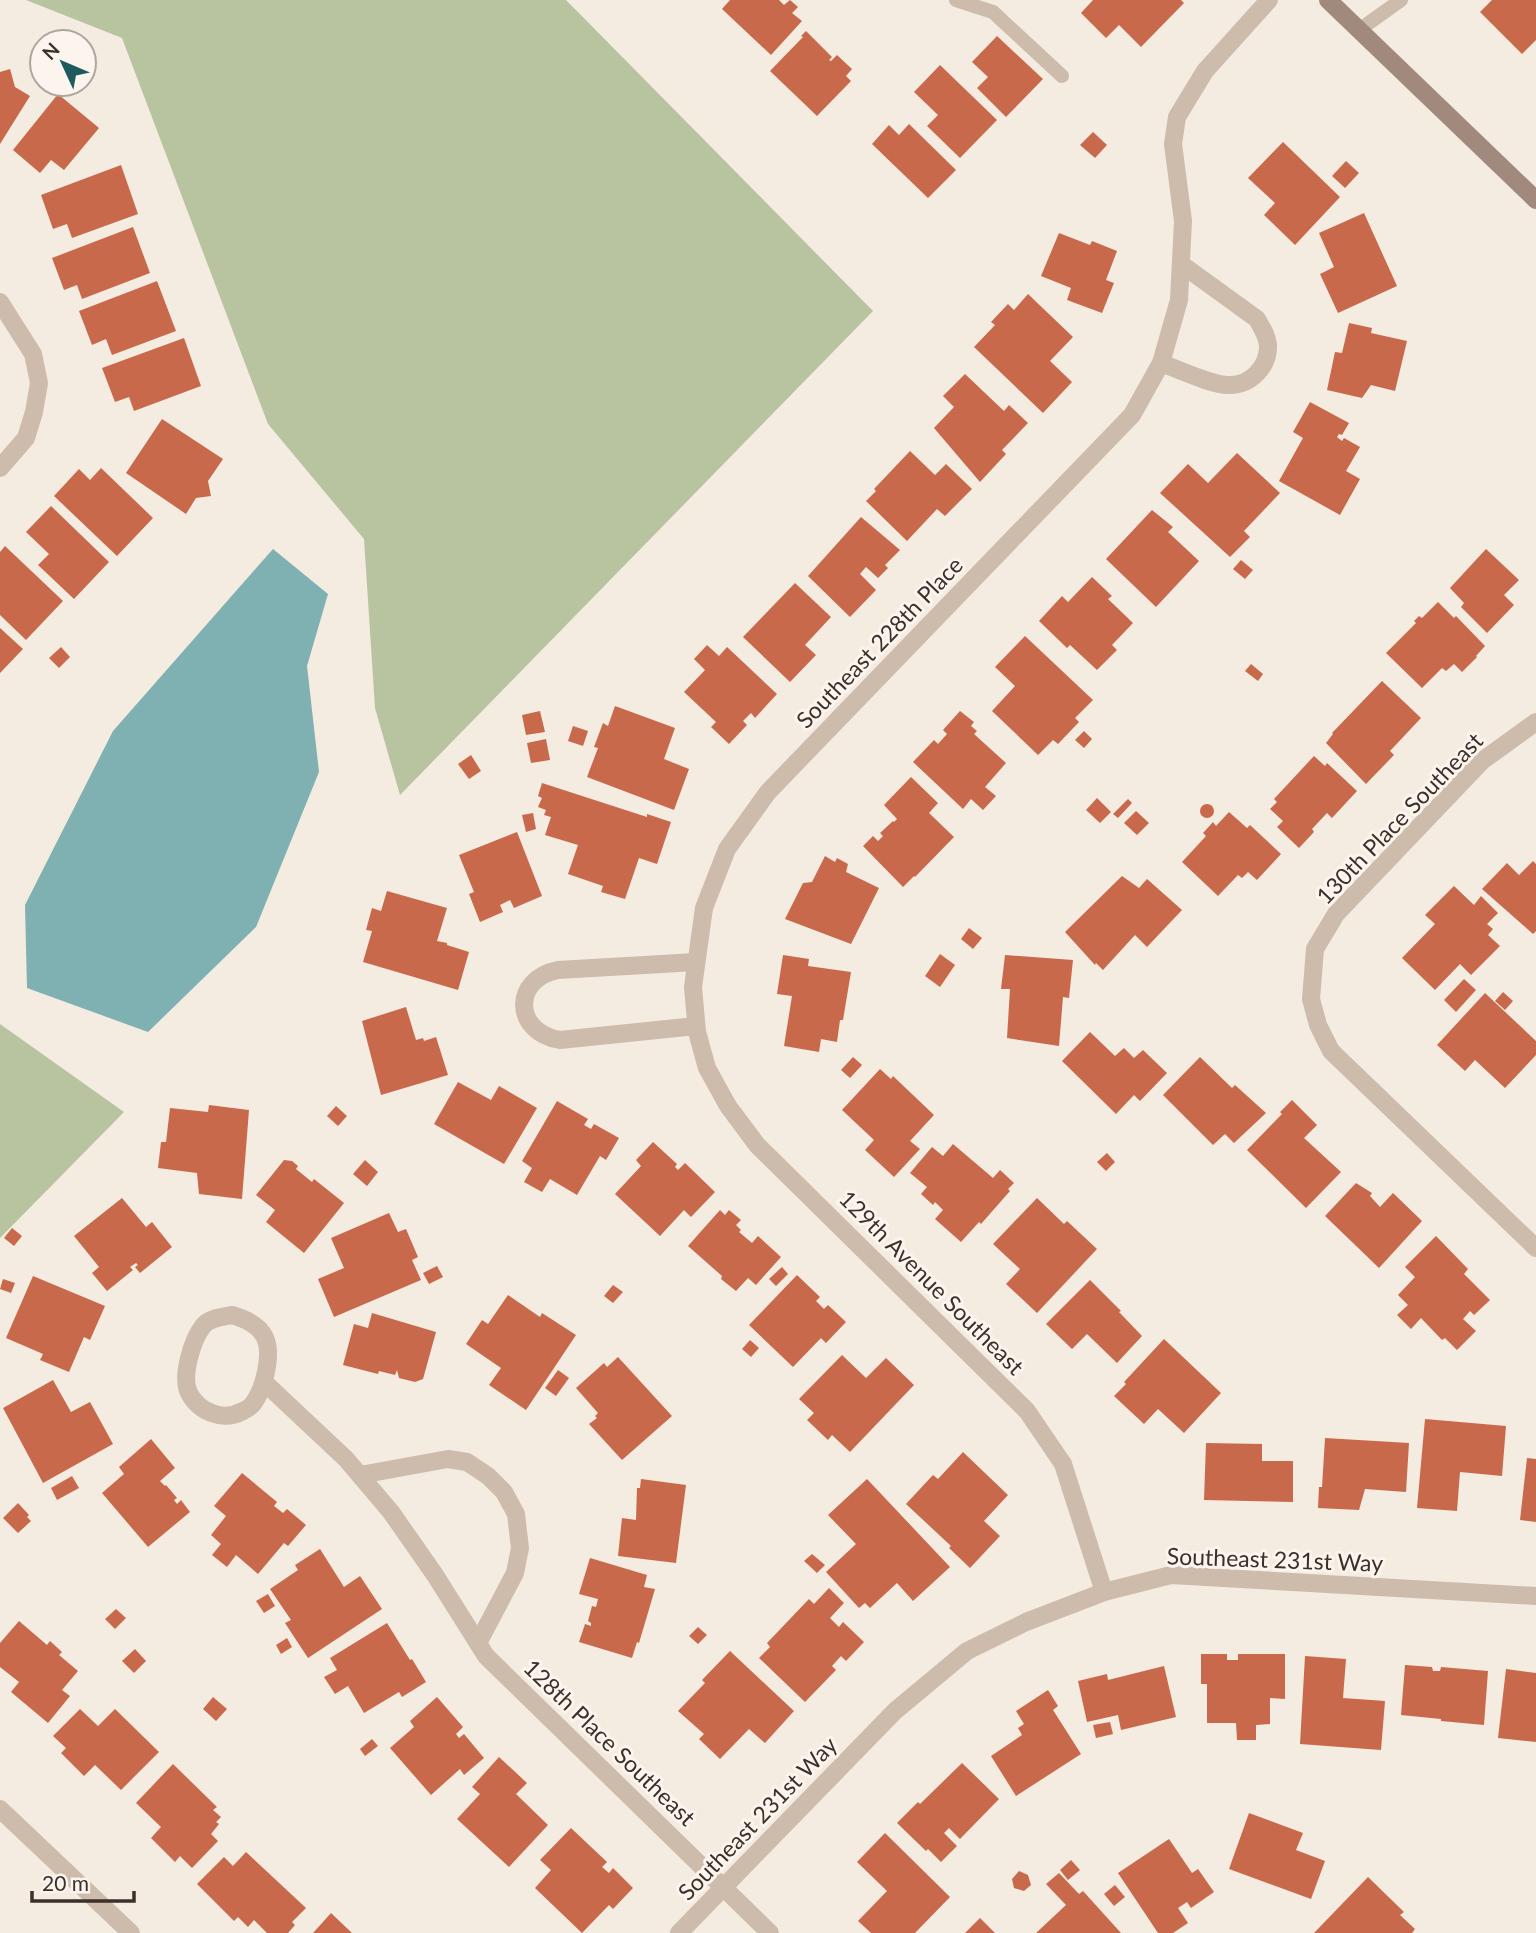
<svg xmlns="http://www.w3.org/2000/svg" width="1536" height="1933" viewBox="0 0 1536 1933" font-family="Lato,sans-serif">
<rect width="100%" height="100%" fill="#f4ebe1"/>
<g fill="#b8c4a0">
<polygon points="26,0 566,0 873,311 400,795 375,708 364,539 268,424 122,38"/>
<polygon points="0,1024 124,1112 0,1238"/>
</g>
<polygon fill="#7fb0b2" points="273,549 328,594 307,666 319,772 256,927 148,1032 27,988 25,905 113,731"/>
<g fill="#c8694b">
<polygon points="730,0 779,0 784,5 790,0 798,7 792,13 802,21 771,55 722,9"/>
<polygon points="1093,0 1181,0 1184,3 1141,47 1119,25 1106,38 1081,13"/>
<polygon points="1492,0 1536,0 1536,40 1522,54 1480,12"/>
<polygon points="806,31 832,57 829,60 831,61 837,55 852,69 846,76 851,81 817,116 770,71 803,37 801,36"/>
<polygon points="997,36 1043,79 1006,117 977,88 988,77 972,62"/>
<polygon points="940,65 997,120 960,158 927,126 938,115 914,92"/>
<polygon points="10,69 15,87 30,96 0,144 0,72"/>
<polygon points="58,94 99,128 64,170 51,160 40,173 13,150"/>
<polygon points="909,124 956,170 928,198 872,144 889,125 899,135"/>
<polygon points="1093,132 1107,145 1095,158 1080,145"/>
<polygon points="1283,142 1340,197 1295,245 1264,215 1275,203 1248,178"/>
<polygon points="1346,161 1359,173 1345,188 1332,176"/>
<polygon points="121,165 138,214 72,238 67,224 53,229 41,195"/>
<polygon points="1364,213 1397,286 1338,313 1320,274 1334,267 1319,233"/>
<polygon points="133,227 150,273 82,299 77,285 64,290 52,258"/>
<polygon points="1059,233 1090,245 1092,241 1117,251 1106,280 1114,283 1102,313 1067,300 1071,288 1041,276"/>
<polygon points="157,281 176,331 112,355 106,339 92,345 79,311"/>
<polygon points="1028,294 1073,337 1050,361 1072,382 1043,413 974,347 995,325 991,322 1008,304 1014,310"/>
<polygon points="1349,323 1372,328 1371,333 1407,341 1395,391 1371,385 1362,398 1327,390 1335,352 1342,353"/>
<polygon points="184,338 201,386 134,411 129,397 115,402 102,368"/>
<polygon points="965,374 1004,411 1009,405 1028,423 1002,450 1006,454 980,482 934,428 954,407 943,396"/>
<polygon points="1310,402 1349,423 1342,435 1339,434 1337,437 1342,441 1344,438 1360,447 1346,471 1360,479 1340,515 1279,481 1303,438 1293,432"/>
<polygon points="162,419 223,459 208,481 211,496 196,498 186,514 126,473"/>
<polygon points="910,451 935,475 946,464 972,489 945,516 937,509 907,541 866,501 876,491 874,489"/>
<polygon points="1237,453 1280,493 1244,531 1250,537 1230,557 1160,493 1188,464 1208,483"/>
<polygon points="101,468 153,518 117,556 54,496 79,469 90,480"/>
<polygon points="51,506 109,562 74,599 38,565 49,554 26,532"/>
<polygon points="1152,510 1173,527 1168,532 1199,561 1156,607 1106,559"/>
<polygon points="861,517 900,550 885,565 888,568 878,578 866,567 860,574 876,590 850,617 808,576"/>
<polygon points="5,546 63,601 26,640 0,615 0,552"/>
<polygon points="1486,549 1519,580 1504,595 1514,605 1487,633 1461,607 1464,603 1450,588"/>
<polygon points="1241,560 1253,570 1245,579 1233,569"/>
<polygon points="1092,577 1112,596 1108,599 1133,623 1112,645 1117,650 1097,670 1070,645 1067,648 1039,621 1062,596 1068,602"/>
<polygon points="795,583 831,617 805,645 816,655 790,682 743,637"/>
<polygon points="1438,602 1454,618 1456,616 1485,646 1476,656 1477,657 1462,672 1454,664 1446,671 1442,668 1422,688 1386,653 1416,623 1414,621 1419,616 1422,618"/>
<polygon points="0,628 23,649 0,673"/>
<polygon points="1025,636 1093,700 1075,718 1079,722 1058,744 1053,740 1038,755 992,711 1015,686 995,667"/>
<polygon points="707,645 719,656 727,647 777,694 755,718 751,713 743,721 747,725 729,744 711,727 716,722 684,692 705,670 694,659"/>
<polygon points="61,647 70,657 59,668 49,658"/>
<polygon points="1251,664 1263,674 1258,681 1245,671"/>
<polygon points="1382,681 1421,718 1390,751 1394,755 1366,784 1326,743 1333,734 1332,733"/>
<polygon points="615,706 675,728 664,759 689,769 674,810 587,777 598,748 594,747 603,723 608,726"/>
<polygon points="540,711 545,732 526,735 522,715"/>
<polygon points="960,711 974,722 971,726 977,731 974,734 1006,763 985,787 996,796 983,810 971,799 963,809 913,762 934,740 938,744 947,734 943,730"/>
<polygon points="573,726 588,731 583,746 568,741"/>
<polygon points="1084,731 1092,739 1084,748 1075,740"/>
<polygon points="546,739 550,760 531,763 527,743"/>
<polygon points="471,755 481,771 469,779 458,764"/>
<polygon points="1314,756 1325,766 1327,763 1357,791 1332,818 1327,813 1312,829 1314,832 1299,848 1277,827 1283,821 1270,809 1277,802 1274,799"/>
<polygon points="911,777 938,803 929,813 954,837 915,877 914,876 903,887 863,846 873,836 878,841 883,836 880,833 893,821 894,822 897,819 884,805"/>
<polygon points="542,783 647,817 647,814 671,822 657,864 639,858 625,899 601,892 603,886 568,874 578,845 545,835 551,817 544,815 546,810 538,807 542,798 538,796"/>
<polygon points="1097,798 1111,812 1100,823 1086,810"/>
<polygon points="1128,799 1132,803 1118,818 1113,814"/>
<circle cx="1207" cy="811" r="7"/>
<polygon points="1136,811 1149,823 1137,835 1124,823"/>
<polygon points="1229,812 1247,828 1250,825 1281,854 1257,880 1248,872 1242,878 1238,875 1218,896 1182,862 1206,836 1203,833 1213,822 1216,826"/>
<polygon points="533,813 536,829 526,832 522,815"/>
<polygon points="517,832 542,896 514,908 510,900 500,905 503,912 480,922 469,894 474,892 459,855"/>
<polygon points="825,856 835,862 837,858 848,864 846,872 879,888 851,944 785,919 803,883 812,882"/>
<polygon points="1533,861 1536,864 1536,931 1533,934 1482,889 1507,863 1519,875"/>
<polygon points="1122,876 1139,888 1147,879 1182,910 1147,947 1135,935 1103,970 1096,963 1095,965 1065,932"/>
<polygon points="1454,886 1474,905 1481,896 1498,913 1487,924 1493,929 1488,935 1500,946 1471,975 1460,964 1435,990 1402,958 1435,924 1425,915"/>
<polygon points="387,891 447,908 437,941 447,943 447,945 469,952 458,990 363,962 372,931 366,930 372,908 381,911"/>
<polygon points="969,928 982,938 973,949 961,939"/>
<polygon points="940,954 955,965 940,987 925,976"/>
<polygon points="783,955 809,959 808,966 851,972 843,1020 840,1020 837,1042 821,1039 819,1052 784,1046 792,996 777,994"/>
<polygon points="1005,955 1073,960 1069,998 1063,997 1059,1046 1007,1038 1010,989 1001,989"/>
<polygon points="1464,979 1476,990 1456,1012 1444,1000"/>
<polygon points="1503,992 1513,1001 1505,1010 1495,1001"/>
<polygon points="1485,993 1536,1041 1536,1055 1505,1088 1475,1060 1465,1071 1437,1045"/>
<polygon points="406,1007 416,1040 423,1038 424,1041 436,1037 448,1075 381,1095 362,1021"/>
<polygon points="1090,1032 1115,1056 1124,1048 1134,1058 1143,1050 1167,1073 1140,1101 1134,1095 1116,1114 1062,1061"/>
<polygon points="853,1057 862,1065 850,1078 841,1070"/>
<polygon points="1200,1057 1232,1088 1235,1085 1266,1113 1234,1143 1225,1134 1213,1145 1163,1095"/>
<polygon points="880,1069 891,1079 893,1076 934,1115 910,1141 920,1149 894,1177 865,1150 874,1140 842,1110"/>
<polygon points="458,1082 491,1100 499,1086 537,1108 504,1164 434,1124"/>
<polygon points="1292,1100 1317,1125 1304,1138 1341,1172 1306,1208 1247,1150 1282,1114 1280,1112"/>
<polygon points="557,1101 588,1119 584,1125 591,1129 594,1124 619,1138 606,1160 600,1156 577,1195 550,1179 542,1192 524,1182 532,1168 522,1161"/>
<polygon points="209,1105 249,1110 242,1199 199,1194 197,1173 158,1168 161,1142 166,1142 170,1108 208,1112"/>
<polygon points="336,1106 347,1116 338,1126 327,1116"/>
<polygon points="653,1142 677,1164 675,1167 678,1170 685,1163 715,1192 691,1217 684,1210 660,1236 615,1194 641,1166 636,1160"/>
<polygon points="953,1144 993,1178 1000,1170 1014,1183 1008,1189 1010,1191 981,1224 979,1222 961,1242 935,1219 943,1210 935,1202 933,1205 921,1194 927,1187 910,1173 932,1147 943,1156"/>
<polygon points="1107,1153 1115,1162 1106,1171 1097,1162"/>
<polygon points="284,1160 292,1161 298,1166 296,1169 312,1182 314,1179 344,1203 304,1253 266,1222 275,1210 256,1195"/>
<polygon points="365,1160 378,1172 367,1186 353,1174"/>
<polygon points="1356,1183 1372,1193 1370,1196 1380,1207 1393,1193 1422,1221 1379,1268 1325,1216"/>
<polygon points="122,1198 146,1227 152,1222 172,1247 140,1273 135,1267 138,1265 136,1263 130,1267 133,1270 107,1291 92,1273 99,1267 74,1236"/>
<polygon points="1037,1198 1064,1224 1067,1221 1097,1249 1037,1313 1006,1284 1020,1269 993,1244"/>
<polygon points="720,1210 725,1215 729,1210 741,1220 736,1225 741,1230 739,1232 752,1243 758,1236 781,1257 756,1285 748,1278 736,1291 721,1279 722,1276 688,1246"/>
<polygon points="389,1213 398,1232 406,1229 418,1257 412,1260 421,1280 334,1317 318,1279 344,1268 331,1238"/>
<polygon points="12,1228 22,1236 14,1246 4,1238"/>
<polygon points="1436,1236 1468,1269 1464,1274 1490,1300 1474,1315 1470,1311 1463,1319 1476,1331 1457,1350 1445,1338 1442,1340 1421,1318 1411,1329 1397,1315 1408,1305 1398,1295 1415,1277 1405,1267"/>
<polygon points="437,1266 443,1277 429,1284 423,1273"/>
<polygon points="782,1267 788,1274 776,1286 769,1279"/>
<polygon points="797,1275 820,1297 816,1301 824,1309 828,1305 846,1322 826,1343 821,1338 793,1367 749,1325"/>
<polygon points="33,1276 105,1306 90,1340 84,1337 69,1372 40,1360 43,1354 6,1338"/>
<polygon points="3,1279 15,1283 11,1293 0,1289"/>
<polygon points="1090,1280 1121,1311 1119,1312 1142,1336 1117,1363 1087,1334 1072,1349 1046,1324"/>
<polygon points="613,1285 623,1292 613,1303 604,1296"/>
<polygon points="508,1295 540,1317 542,1313 576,1335 526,1410 489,1385 501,1368 466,1344 482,1320 488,1324"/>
<polygon points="372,1313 436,1332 423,1379 415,1382 399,1378 397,1370 395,1375 379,1371 378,1374 343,1365 354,1324 368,1328"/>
<polygon points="1164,1339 1221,1393 1184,1433 1158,1409 1144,1424 1114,1396 1126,1384 1124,1382"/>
<polygon points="750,1340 759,1348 751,1357 742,1349"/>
<polygon points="842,1355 866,1378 886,1358 914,1385 850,1452 832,1435 828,1440 807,1420 814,1413 799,1399"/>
<polygon points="618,1357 672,1416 622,1460 589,1424 597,1418 595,1416 598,1413 576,1388 604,1363 607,1367"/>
<polygon points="558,1370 569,1378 556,1396 545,1388"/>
<polygon points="53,1380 71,1412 90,1402 113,1444 43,1483 3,1408"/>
<polygon points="1425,1419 1506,1426 1502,1476 1460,1472 1457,1511 1417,1508"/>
<polygon points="1325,1438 1409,1443 1406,1492 1365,1489 1359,1510 1318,1508 1319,1487 1322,1487"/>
<polygon points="151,1439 175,1468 160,1481 165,1486 166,1485 177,1498 174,1500 177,1504 181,1500 190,1512 148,1547 102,1493 124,1474 119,1467"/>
<polygon points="1206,1443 1262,1444 1262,1461 1293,1461 1293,1502 1204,1500"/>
<polygon points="963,1452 1008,1495 984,1521 1000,1536 970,1568 949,1548 951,1546 906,1504 933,1475 938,1479"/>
<polygon points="1527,1458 1536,1459 1536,1522 1520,1520"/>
<polygon points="242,1473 277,1502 274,1506 283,1513 287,1509 306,1525 288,1546 284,1543 258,1574 236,1555 227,1567 212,1555 221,1544 211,1535 226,1516 214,1506"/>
<polygon points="72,1476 79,1488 57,1500 51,1488"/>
<polygon points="641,1479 686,1485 676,1563 618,1556 622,1518 636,1520 637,1488 640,1488"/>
<polygon points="867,1479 950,1567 913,1601 897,1583 870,1608 865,1603 859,1608 826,1572 856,1544 828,1515"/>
<polygon points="18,1503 29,1515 27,1517 31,1521 18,1533 3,1518"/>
<polygon points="320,1549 344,1587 360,1576 382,1609 308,1658 285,1623 291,1620 270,1589 298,1570 295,1565"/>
<polygon points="812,1554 825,1565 817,1573 804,1561"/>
<polygon points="590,1558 647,1575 644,1587 655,1589 639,1643 637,1642 632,1658 579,1642 585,1624 591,1626 591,1623 588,1621 592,1606 596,1607 598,1599 579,1594"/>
<polygon points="829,1588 844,1603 830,1618 839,1627 843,1622 864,1642 846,1661 841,1656 832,1666 836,1670 805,1702 759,1658 770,1647 767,1643 809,1599 814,1604"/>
<polygon points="268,1594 275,1606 264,1613 256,1601"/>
<polygon points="116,1609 126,1618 115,1629 105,1619"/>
<polygon points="19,1621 47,1645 50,1641 62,1652 59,1655 78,1671 62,1690 70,1696 48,1723 11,1692 19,1682 0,1667 0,1643"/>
<polygon points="387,1623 410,1660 412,1659 426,1682 402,1697 399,1692 364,1713 348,1686 335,1694 324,1677 337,1670 330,1658"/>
<polygon points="698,1627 707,1635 698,1644 689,1636"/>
<polygon points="287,1638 292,1647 281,1654 276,1645"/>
<polygon points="135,1649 146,1661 134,1673 122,1661"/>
<polygon points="730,1651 794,1711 765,1743 749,1729 720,1759 699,1739 704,1734 678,1711 705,1683 702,1680"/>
<polygon points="1201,1654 1227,1654 1227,1660 1238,1660 1238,1654 1285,1654 1285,1699 1270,1698 1270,1724 1256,1725 1256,1740 1237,1740 1236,1723 1207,1723 1207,1684 1201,1684"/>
<polygon points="1305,1656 1346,1659 1343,1698 1385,1701 1381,1750 1300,1744"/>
<polygon points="1405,1665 1432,1667 1433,1671 1440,1671 1441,1667 1488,1671 1484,1725 1441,1721 1441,1719 1401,1715"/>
<polygon points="1164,1666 1176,1717 1121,1730 1118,1715 1087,1722 1078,1681 1107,1674 1108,1680"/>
<polygon points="1506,1669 1536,1673 1536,1742 1498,1738"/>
<polygon points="1048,1690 1058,1706 1053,1710 1081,1754 1016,1796 991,1756 1022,1735 1018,1728 1024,1724 1016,1711"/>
<polygon points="213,1697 227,1709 216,1721 203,1709"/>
<polygon points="437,1697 463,1727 456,1734 459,1738 464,1734 484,1758 464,1775 460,1769 431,1795 390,1748 414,1727 410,1721"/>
<polygon points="80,1709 98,1726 115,1709 159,1752 121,1790 95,1765 84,1776 61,1753 66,1748 53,1736"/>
<polygon points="1110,1722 1113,1734 1096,1738 1093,1725"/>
<polygon points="372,1739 378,1746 365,1756 360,1749"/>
<polygon points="499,1757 527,1783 516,1794 548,1825 509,1867 457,1819 480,1794 472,1787"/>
<polygon points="962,1763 999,1799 960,1839 949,1828 944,1833 957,1846 941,1862 928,1849 926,1851 897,1823 918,1802 920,1804"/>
<polygon points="173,1764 217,1807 213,1810 221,1817 216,1822 219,1824 211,1834 218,1841 192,1868 180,1856 175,1862 151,1838 161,1827 136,1803"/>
<polygon points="1249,1813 1303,1833 1296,1850 1325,1861 1311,1899 1229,1869"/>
<polygon points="571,1828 607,1862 602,1867 609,1873 613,1868 633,1888 613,1909 609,1905 582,1933 535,1888 551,1870 540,1860"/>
<polygon points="885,1833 950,1897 915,1933 871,1933 858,1921 887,1891 857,1862"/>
<polygon points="1169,1839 1192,1873 1198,1869 1214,1892 1191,1908 1187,1902 1178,1908 1188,1923 1173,1933 1158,1933 1118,1873"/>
<polygon points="246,1852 306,1908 292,1922 295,1925 288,1933 267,1933 254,1920 248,1927 238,1917 234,1921 197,1884 224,1857 233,1866"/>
<polygon points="1071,1860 1080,1870 1068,1880 1060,1870"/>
<polygon points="1019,1871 1028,1875 1031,1885 1024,1891 1014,1888 1012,1879"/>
<polygon points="1059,1873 1079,1894 1083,1891 1121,1933 1036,1933 1066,1905 1046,1884"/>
<polygon points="1368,1877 1404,1912 1400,1915 1415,1929 1412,1933 1314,1933"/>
<polygon points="1115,1885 1125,1897 1114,1906 1104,1894"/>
<polygon points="331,1913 352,1933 313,1933"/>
<polygon points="980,1918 995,1933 965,1933"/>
</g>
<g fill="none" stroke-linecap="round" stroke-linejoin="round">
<g stroke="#cdbbac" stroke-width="14">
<polyline points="956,0 993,12 1062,76"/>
<polyline points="1359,30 1401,0"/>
</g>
<g stroke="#cdbbac" stroke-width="18">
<polyline points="0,302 33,354 39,383 34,412 26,438 0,468"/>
<path d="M1161,363C1178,369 1213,386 1230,385C1251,385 1269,366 1268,345C1267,335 1262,328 1257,319L1181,264"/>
<polyline points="1536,722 1482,761 1336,914 1315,949 1311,999 1318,1025 1331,1051 1536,1248"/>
<path d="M696,962L558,970C512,979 513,1032 560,1040L696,1026"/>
<path d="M232,1315C267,1325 273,1343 265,1376C263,1385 258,1398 252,1405C250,1407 245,1410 243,1411C223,1422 199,1412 189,1393C181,1377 192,1340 203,1326C209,1318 222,1317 232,1315Z"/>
<polyline points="264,1382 346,1459 391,1512 435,1575 486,1656 770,1933"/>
<polyline points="360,1475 448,1459 467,1462 488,1476 504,1492 516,1514 520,1548 515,1573 478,1643"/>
<polyline points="1104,1592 1063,1464 1027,1411 757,1145 728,1106 707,1068 697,1032 693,987 704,908 727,849 768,792 1132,415 1161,363 1179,300 1183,221 1173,144 1177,117 1205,71 1269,0"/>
<polyline points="0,1809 131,1933"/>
<polyline points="679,1933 895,1711 967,1651 1026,1622 1104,1592 1171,1575 1536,1596"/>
</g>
<polyline stroke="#a18a7d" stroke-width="18" points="1328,0 1536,200"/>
</g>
<g text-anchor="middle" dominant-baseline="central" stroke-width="6" stroke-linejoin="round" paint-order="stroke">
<g font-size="23" fill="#3b302b" stroke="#fbf5ee">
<text transform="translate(879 642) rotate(-46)">Southeast 228th Place</text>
<text transform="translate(1399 818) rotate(-46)">130th Place Southeast</text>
<text transform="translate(932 1282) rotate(45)">129th Avenue Southeast</text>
<text transform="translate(1275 1559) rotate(2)">Southeast 231st Way</text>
<text transform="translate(610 1742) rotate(44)">128th Place Southeast</text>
<text transform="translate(757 1818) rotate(-46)">Southeast 231st Way</text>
</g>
</g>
<g transform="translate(63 63) rotate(314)"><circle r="33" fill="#fbf5ee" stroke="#aea6a0" stroke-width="2"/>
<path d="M0-5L12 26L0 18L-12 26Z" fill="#1f5a5e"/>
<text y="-10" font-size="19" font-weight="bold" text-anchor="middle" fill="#3b302b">N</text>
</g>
<path d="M32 1891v10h102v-10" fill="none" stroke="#3b302b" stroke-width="3.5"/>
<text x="42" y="1891" font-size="21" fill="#3b302b" stroke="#fbf5ee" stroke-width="5" paint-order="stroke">20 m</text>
</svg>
